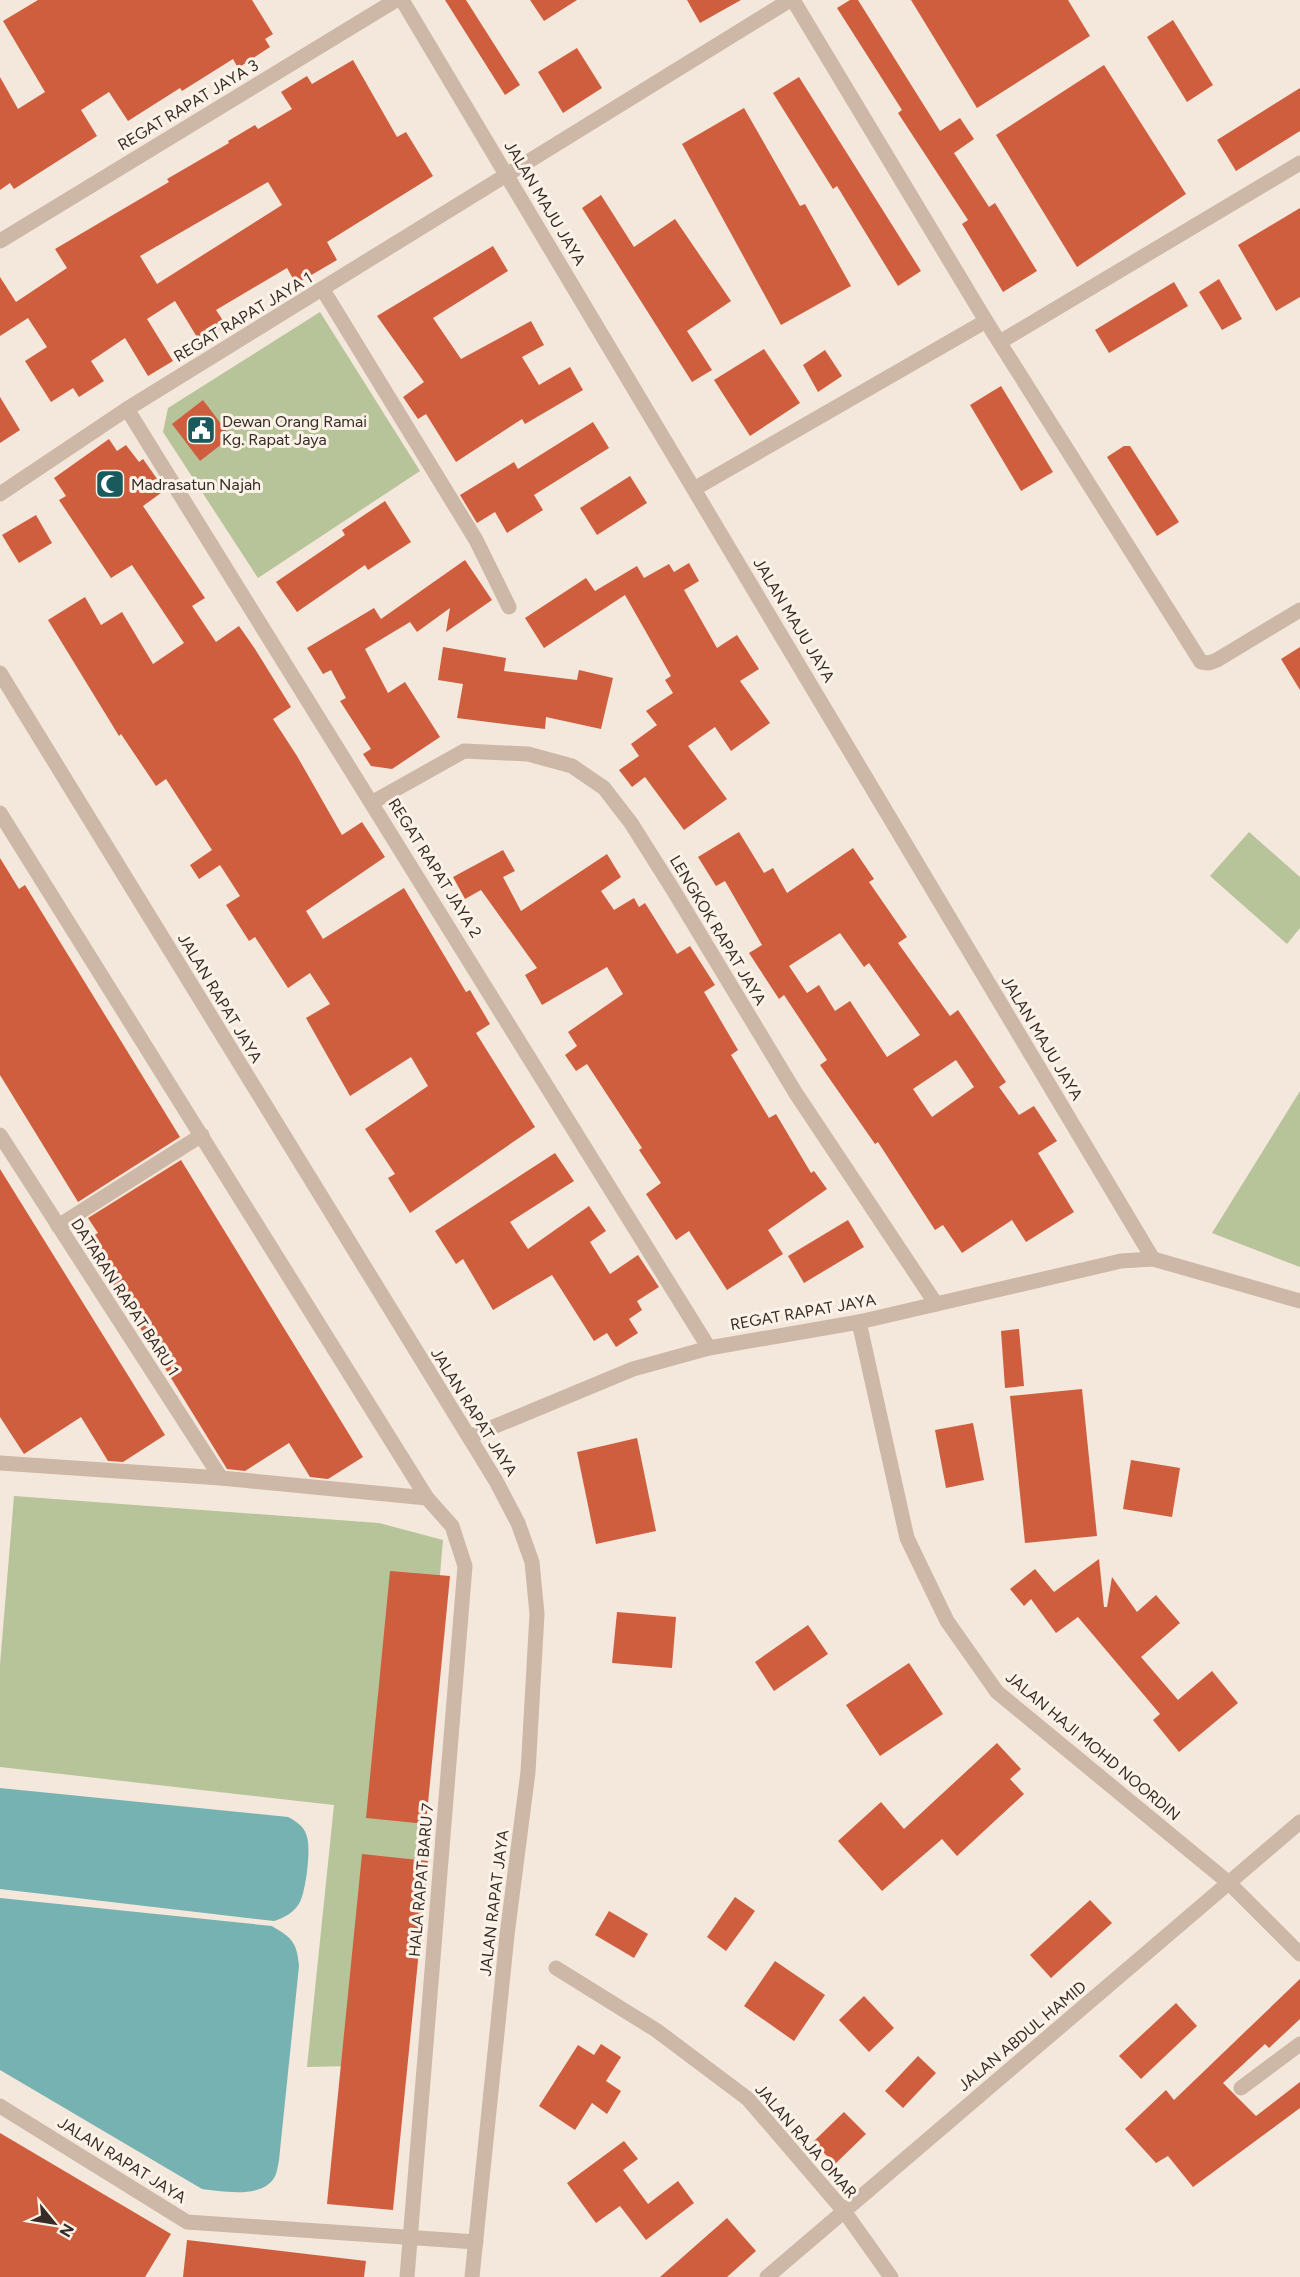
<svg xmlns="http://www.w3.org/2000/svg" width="1300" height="2277" viewBox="0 0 1300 2277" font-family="Figtree,sans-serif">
<rect width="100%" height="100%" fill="#f4e7db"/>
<g fill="#b7c49a">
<polygon points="320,312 420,471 258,578 163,432 168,408"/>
<polygon points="1249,832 1300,877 1300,928 1287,944 1210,876"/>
<polygon points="1300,1091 1300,1267 1212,1233"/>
<polygon points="14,1496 379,1523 443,1540 397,2065 307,2067 334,1805 0,1767 0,1665"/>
</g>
<g fill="#77b2b3">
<path d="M0,1788L288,1817C296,1821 305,1827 307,1837C311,1849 306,1890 300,1902C295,1912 284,1918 274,1921L0,1889Z"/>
<path d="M0,1898L272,1926C292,1938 297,1942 299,1966L279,2160C278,2165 277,2174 274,2178C261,2199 222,2191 202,2189L0,2070Z"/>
</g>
<g fill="#cf5e3e" fill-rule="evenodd">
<polygon points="38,0 252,0 273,34 265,39 270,47 238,68 233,59 182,91 180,88 128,121 109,92 81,110 97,136 14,189 10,183 0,190 0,77 18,109 45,92 3,21"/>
<polygon points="445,0 466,0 520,85 505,95"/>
<polygon points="530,0 577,0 544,21"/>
<polygon points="687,0 741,0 700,23"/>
<polygon points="850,0 858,0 940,131 960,118 974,139 954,153 989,207 995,203 1037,271 1003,292 962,224 968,220 898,113 902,110 837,8"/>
<polygon points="911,0 1068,0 1090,36 977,108"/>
<polygon points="1173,20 1213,85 1187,102 1147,37"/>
<polygon points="577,48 602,88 563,113 538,72"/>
<path d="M353,60L397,137L406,132L433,176L327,242L337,260L296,284L287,268L216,310L226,325L200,342L175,301L147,319L173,361L148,376L125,338L91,361L104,381L79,397L73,388L51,402L25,361L47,347L28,318L0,336V277L16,302L67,268L55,249L169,182L167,179L229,143L228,141L255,125L258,129L292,109L281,92L307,76L312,84ZM268,182L282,205L157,284L140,256Z"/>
<polygon points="1104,65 1186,194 1077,267 996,135"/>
<polygon points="799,77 921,271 898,286 837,186 833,189 773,93"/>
<polygon points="1300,88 1300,131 1236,171 1217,140"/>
<polygon points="744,108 800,206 805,204 851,286 781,325 682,144"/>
<polygon points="601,195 634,247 675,219 731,301 687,331 712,370 692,382 582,208"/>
<polygon points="1300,208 1300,297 1276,311 1238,245"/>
<polygon points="493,246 508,271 433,318 461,359 531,321 544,345 522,357 539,385 570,367 583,390 525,424 522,419 456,462 426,414 418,419 403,397 424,382 377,316"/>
<polygon points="1219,279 1242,319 1222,330 1199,292"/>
<polygon points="1174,282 1188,306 1109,353 1095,330"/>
<polygon points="764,349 800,403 750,436 714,380"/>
<polygon points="825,350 842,376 818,392 803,365"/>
<polygon points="1001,386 1053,472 1021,491 970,405"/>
<polygon points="0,397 20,430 0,443"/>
<polygon points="203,400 231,437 200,461 172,424"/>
<polygon points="593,422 609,448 534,495 543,510 507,533 495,512 477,523 460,495 514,462 518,469"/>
<polygon points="109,439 117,451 126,445 139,462 143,459 165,490 143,506 205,598 192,606 216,642 239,626 255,649 291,707 273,719 297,756 342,835 362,822 385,857 306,911 323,939 404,888 466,992 470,990 490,1024 476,1033 535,1127 410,1213 388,1178 395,1174 365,1129 428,1086 411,1057 350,1096 306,1018 330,1004 310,973 288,988 255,937 249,941 226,905 240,896 220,865 199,879 190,865 212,850 166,779 156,786 121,734 119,736 48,620 85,597 101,625 122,612 153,664 184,643 132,565 111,578 59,500 66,496 54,478"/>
<polygon points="1124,446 1130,446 1179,522 1157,536 1107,457"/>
<polygon points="630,476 647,503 597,535 580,508"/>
<polygon points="385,501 411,542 368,570 365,565 297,612 276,582 345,535 342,530"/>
<polygon points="36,515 52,543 19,563 2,535"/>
<polygon points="465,560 492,600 446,632 450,608 417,632 410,622 365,649 388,693 405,682 440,737 392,769 371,766 363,754 371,749 340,701 346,698 331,670 323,674 307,648 374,608 381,619"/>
<polygon points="689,563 699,581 684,590 717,648 737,635 759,669 740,681 770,723 731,751 715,727 688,746 727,799 684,830 645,777 632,787 619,770 639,756 631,744 657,725 646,711 673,693 665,680 671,676 625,595 544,648 525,618 586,578 595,591 637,566 644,578 669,564 674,572"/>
<polygon points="443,647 506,658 504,671 577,680 579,670 613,678 601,729 546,717 545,729 457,718 463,684 438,680"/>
<polygon points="1300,647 1300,690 1281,659"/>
<path d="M739,832L764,873L773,868L787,893L853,848L874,879L869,882L907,937L898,943L950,1016L958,1010L1006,1082L999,1087L1019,1115L1034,1106L1057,1141L1038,1153L1074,1212L1026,1242L1012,1220L962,1253L943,1225L935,1230L878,1142L875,1144L820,1065L827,1060L784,995L779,999L749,953L762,945L725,881L716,886L698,857ZM840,933L864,967L869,963L920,1035L887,1057L850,1001L835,1011L819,985L807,993L789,966ZM956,1060L974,1087L932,1117L913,1089Z"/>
<polygon points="503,850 515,871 503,877 521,911 607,854 621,877 601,891 614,910 634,898 639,907 645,903 677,954 690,946 715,985 704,992 738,1050 731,1055 769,1118 776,1114 811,1173 814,1171 827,1189 768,1230 783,1254 727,1290 689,1231 676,1240 646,1194 661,1183 639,1150 642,1148 587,1064 576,1071 565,1055 577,1046 568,1032 623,994 607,967 542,1005 525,975 537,968 481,890 465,899 453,877"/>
<polygon points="0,858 19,889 25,885 180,1137 78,1202 0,1075"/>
<polygon points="555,1153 574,1181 510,1222 528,1249 589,1206 606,1231 590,1242 610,1274 638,1255 659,1287 637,1301 642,1310 629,1319 638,1333 616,1347 607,1333 594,1341 552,1275 493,1310 463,1259 456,1264 435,1231"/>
<polygon points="181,1160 363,1457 328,1479 310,1477 289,1443 245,1471 227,1469 86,1240 98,1233 88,1218"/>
<polygon points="0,1169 165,1435 123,1462 108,1461 81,1417 24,1454 0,1417"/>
<polygon points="848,1220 864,1247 804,1283 788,1256"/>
<polygon points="1019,1329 1024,1386 1005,1388 1001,1331"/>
<polygon points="1082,1389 1097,1536 1025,1543 1010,1396"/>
<polygon points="973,1423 984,1480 946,1488 935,1430"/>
<polygon points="637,1438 656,1531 596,1544 577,1452"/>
<polygon points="1131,1460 1180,1468 1172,1517 1123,1509"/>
<polygon points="1099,1559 1104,1607 1107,1607 1112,1577 1137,1612 1156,1595 1180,1623 1141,1657 1178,1700 1212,1671 1238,1703 1179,1752 1153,1720 1160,1714 1078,1617 1056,1633 1031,1599 1024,1606 1010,1589 1035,1569 1054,1592"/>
<polygon points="390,1571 450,1576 426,1824 366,1818"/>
<polygon points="617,1612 676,1617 672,1668 612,1663"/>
<polygon points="808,1625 828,1654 774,1691 755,1662"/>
<polygon points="909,1663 943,1714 880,1756 846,1705"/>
<polygon points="997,1743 1021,1769 1010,1779 1024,1794 957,1856 942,1839 882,1891 838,1841 881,1802 904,1829"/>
<polygon points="362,1854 428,1861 393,2210 327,2204"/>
<polygon points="735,1897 755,1911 726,1951 707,1937"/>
<polygon points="1090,1900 1112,1923 1051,1978 1030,1955"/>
<polygon points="609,1911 648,1934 634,1958 595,1935"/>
<polygon points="775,1961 825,1995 794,2041 744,2006"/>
<polygon points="1300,1979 1300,2019 1269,2048 1265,2044 1223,2083 1256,2116 1300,2082 1300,2108 1193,2187 1168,2156 1156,2163 1125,2129 1166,2090 1174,2100"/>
<polygon points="864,1996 894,2028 869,2052 839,2020"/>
<polygon points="1176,2003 1197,2026 1141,2079 1119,2056"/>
<polygon points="601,2044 621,2057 606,2081 621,2091 607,2114 592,2103 575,2130 539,2106 578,2045 594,2055"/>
<polygon points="918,2056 936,2073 903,2108 885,2091"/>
<polygon points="844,2112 866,2134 835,2164 813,2142"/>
<polygon points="0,2133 171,2234 145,2277 0,2277"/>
<polygon points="624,2141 638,2159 623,2170 648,2204 678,2181 694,2203 646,2240 620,2206 596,2223 567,2183"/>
<polygon points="727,2218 756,2251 727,2277 660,2277"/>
<polygon points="187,2240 366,2261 364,2277 183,2277"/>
</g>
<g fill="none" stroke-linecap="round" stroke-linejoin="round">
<g stroke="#cdb7a6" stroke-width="15">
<polyline points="402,0 1153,1259"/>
<polyline points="0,241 396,0"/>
<polyline points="323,290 476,540 509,607"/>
<polyline points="986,321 1201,662 1209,663 1217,660 1300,610"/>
<polyline points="1000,342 1300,163"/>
<polyline points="127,409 709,1348"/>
<polyline points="694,489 986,321 793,0"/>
<polyline points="0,494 127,409 790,0"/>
<polyline points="0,673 496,1481 518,1523 532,1562 537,1614 528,1772 507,1935 472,2277"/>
<polyline points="373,802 464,751 528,754 572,766 604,788 631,823 672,888 795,1092 936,1304"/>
<polyline points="0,813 427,1498 452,1526 465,1566 407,2277"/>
<polyline points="0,1135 221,1478"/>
<polyline points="58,1226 202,1135"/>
<polyline points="859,1322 907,1538 947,1621 997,1692 1229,1883 1300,1954"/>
<polyline points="469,1437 633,1369 709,1348 859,1322 1121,1261 1153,1259 1300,1301"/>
<polyline points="0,1463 221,1478 427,1498"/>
<polyline points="556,1968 656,2030 748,2099 844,2211 891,2277"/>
<polyline points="1241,2088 1300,2044"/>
<polyline points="0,2106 187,2222 476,2242"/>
<polyline points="767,2277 1300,1822"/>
</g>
</g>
<defs>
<g id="civic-square" transform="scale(1.5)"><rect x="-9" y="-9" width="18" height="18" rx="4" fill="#195a5d" stroke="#fbf2e8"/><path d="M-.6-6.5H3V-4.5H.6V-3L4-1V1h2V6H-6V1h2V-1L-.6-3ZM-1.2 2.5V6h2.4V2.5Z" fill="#fff"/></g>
<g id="mosque-square" transform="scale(1.5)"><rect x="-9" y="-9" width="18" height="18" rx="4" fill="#195a5d" stroke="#fbf2e8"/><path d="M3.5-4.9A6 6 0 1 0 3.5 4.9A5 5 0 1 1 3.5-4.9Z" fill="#fff"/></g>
</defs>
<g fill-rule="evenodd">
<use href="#civic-square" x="201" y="430"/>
<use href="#mosque-square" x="110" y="484"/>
</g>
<g text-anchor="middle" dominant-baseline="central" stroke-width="6" stroke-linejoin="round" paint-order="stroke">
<g font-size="16" fill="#382c27" stroke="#fbf2e8">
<text transform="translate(188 105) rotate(-31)">REGAT RAPAT JAYA 3</text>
<text transform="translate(545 203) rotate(59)">JALAN MAJU JAYA</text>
<text transform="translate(243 317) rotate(-31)">REGAT RAPAT JAYA 1</text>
<text transform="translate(794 620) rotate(59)">JALAN MAJU JAYA</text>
<text transform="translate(435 868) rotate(58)">REGAT RAPAT JAYA 2</text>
<text transform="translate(718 930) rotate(59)">LENGKOK RAPAT JAYA</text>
<text transform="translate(220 998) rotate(59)">JALAN RAPAT JAYA</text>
<text transform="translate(1042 1038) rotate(59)">JALAN MAJU JAYA</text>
<text transform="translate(125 1297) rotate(57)">DATARAN RAPAT BARU 1</text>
<text transform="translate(803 1312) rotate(-10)">REGAT RAPAT JAYA</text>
<text transform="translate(474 1412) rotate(58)">JALAN RAPAT JAYA</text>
<text transform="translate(1093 1746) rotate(40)">JALAN HAJI MOHD NOORDIN</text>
<text transform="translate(421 1880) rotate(-85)">HALA RAPAT BARU 7</text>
<text transform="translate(494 1903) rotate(-83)">JALAN RAPAT JAYA</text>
<text transform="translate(1022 2036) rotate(-40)">JALAN ABDUL HAMID</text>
<text transform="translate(806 2141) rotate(49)">JALAN RAJA OMAR</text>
<text transform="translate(122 2160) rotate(32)">JALAN RAPAT JAYA</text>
</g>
<g font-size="16" fill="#382c27" stroke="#fbf2e8" text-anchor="start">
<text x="222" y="421">Dewan Orang Ramai<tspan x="222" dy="18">Kg. Rapat Jaya</tspan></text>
<text x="131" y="484">Madrasatun Najah</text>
</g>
</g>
<g transform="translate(54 2223) rotate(120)" stroke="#fbf2e8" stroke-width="4.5" paint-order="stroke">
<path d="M0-4.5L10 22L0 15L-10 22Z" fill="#382c27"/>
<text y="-9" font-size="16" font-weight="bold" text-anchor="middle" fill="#382c27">N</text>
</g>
</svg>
